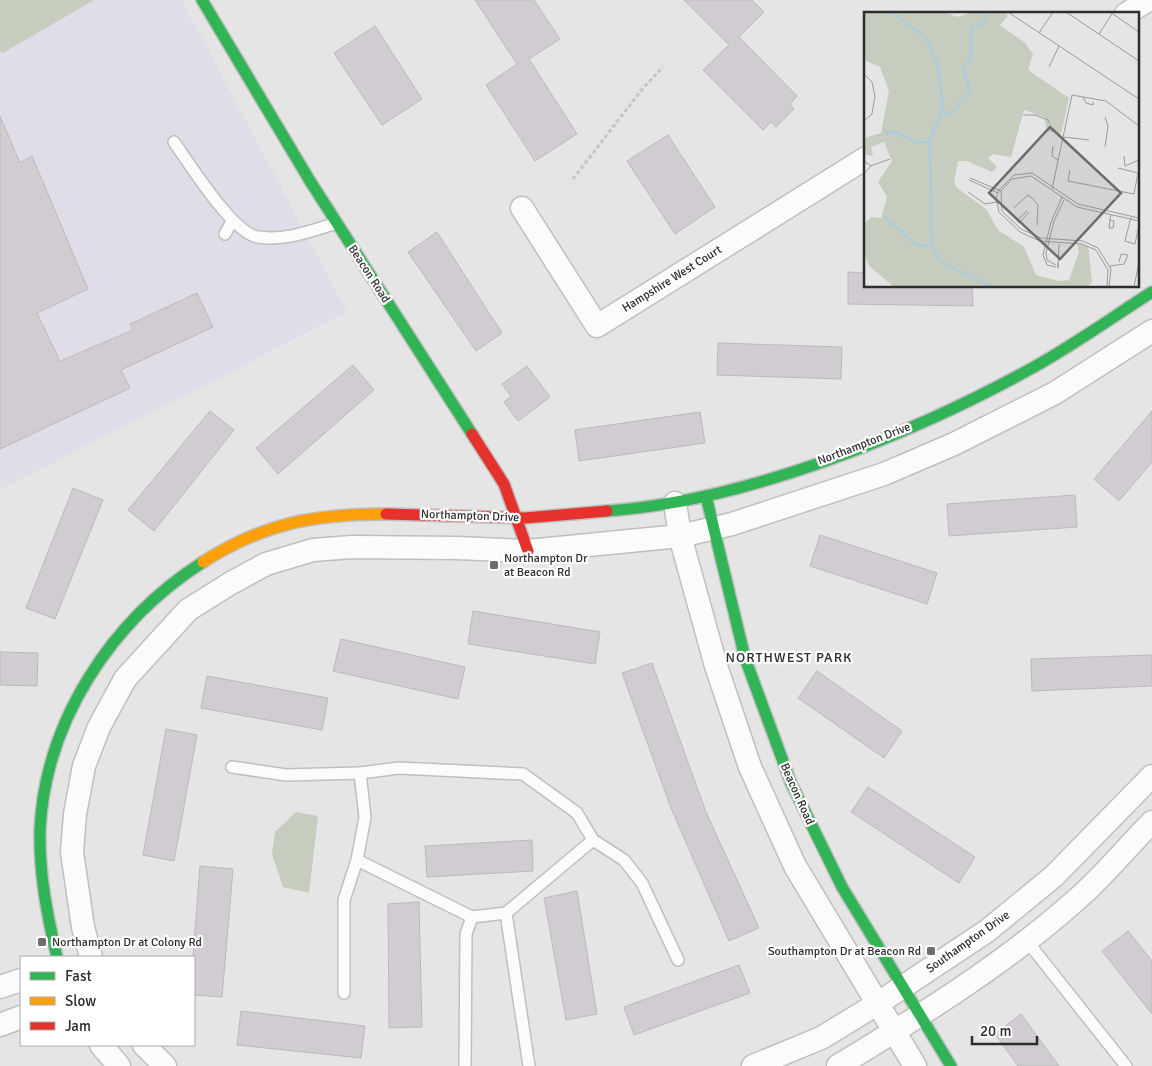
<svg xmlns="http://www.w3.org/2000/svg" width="1152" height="1066" viewBox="0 0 1152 1066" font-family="Signika,sans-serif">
<rect width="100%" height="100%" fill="#e5e5e5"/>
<polygon fill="#e0dde9" points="0,0 182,0 347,312 0,490"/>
<g fill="#c6ccbe">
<polygon points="0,0 94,0 3,53 0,51"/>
<polygon points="296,812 318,816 309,893 283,887 272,854 275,832"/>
</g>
<g fill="#d1ccd2" stroke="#bababa">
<polygon points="475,0 534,0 560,39 529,59 577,134 535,161 486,85 517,64"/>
<polygon points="684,0 752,0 764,12 739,37 797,96 790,104 794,109 776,127 771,122 763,130 703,70 729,45"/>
<polygon points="375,26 422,99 382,125 334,53"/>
<polygon points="0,116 20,163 32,156 88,289 37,313 60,361 133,330 130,324 197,293 213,327 121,370 130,388 0,449"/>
<polygon points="668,135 715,207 675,234 627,161"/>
<polygon points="437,232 502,333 476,351 408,252"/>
<polygon points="848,272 866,273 866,286 972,286 973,306 848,304"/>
<polygon points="718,343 842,347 841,379 717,375"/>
<polygon points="353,365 374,390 278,474 256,448"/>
<polygon points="527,366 550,397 518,421 504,402 511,396 502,384"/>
<polygon points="210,411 234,430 154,531 128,510"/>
<polygon points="1152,411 1152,462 1119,501 1094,479"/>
<polygon points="700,412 705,443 579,461 575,430"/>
<polygon points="73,488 103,500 55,619 26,608"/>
<polygon points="1075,495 1077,527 949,536 947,504"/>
<polygon points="820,535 937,573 927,604 810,566"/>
<polygon points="473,611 600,632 595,664 468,644"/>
<polygon points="341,639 465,667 458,699 333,671"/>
<polygon points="0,652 38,653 37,686 0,685"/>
<polygon points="1152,655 1152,686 1032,691 1031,659"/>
<polygon points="652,663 706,812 759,928 729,941 671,808 622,673"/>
<polygon points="817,671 902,731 884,758 798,698"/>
<polygon points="207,676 328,698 322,730 201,708"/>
<polygon points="166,729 197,735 174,861 143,855"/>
<polygon points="868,787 975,857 959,883 851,812"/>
<polygon points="532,840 533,871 427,877 425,846"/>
<polygon points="200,866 233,869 222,997 194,995 193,957"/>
<polygon points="577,891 597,1014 566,1020 544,898"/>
<polygon points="419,902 422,1027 389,1028 388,904"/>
<polygon points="1128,931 1152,961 1152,1014 1102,951"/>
<polygon points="739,965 750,993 634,1035 624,1007"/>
<polygon points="241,1011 365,1026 361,1058 237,1045"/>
<polygon points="1021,1014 1059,1066 1018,1066 995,1034"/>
</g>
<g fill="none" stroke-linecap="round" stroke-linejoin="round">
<g stroke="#bfbfbf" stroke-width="14">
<g id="lane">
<path d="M174,142C189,163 233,234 258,237C285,241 311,231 337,223"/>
<polyline points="225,234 232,221"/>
<polyline points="232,767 286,775 360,773"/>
<polyline points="357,860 472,917 506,913 593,840"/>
<polyline points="506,913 529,1066"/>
<polyline points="1027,941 1126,1066"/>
<polyline points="344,993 344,900 357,860 365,817 360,773 399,768 523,774 577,813 593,840 624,860 642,883 678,960"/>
<polyline points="465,1066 466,934 472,917"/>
</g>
</g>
<g stroke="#bfbfbf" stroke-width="25">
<g id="street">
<polyline points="1126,14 1148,0"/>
<polyline points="522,208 597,326 866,158"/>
<polyline points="675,503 680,536 716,666 750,767 795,866 915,1066"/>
<polyline points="91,957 83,927 72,852 75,814 84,766 99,727 125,679 188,610 231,583 266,564 313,550 352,547 457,548 528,551 680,536 732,524 884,474 954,444 1055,393 1152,331"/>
<polyline points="0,987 21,980"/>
<polyline points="0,1025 21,1017"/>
<polyline points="101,1045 119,1066"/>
<polyline points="144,1045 165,1066"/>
<polyline points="753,1066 821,1038 877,1004 987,931 1054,876 1152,776"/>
<path d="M838,1066C920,1016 1003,965 1075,901C1103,877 1126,848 1152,822"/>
</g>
</g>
<g stroke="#bfbfbf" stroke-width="14">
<g id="fast">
<polyline points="202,0 310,181 472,434"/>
<polyline points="706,496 745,658 791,783 842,887 951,1066"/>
<path d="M607,511C746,501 913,434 1034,367C1075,344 1113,317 1152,292"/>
<path d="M57,957C47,915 39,873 40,830C45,721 112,620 203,562"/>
</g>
</g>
<g stroke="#bfbfbf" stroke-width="14">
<path id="slow" d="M203,562C264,523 315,514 386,514"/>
</g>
<g stroke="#bfbfbf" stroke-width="14">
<g id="jam">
<polyline points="472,434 504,484 528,551"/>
<polyline points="386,514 525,518 607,511"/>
</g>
</g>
<polyline stroke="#c5c5c6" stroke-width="3" stroke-dasharray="4 2.5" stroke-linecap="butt" points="573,179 643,88 663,67"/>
<use href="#lane" stroke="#fbfbfb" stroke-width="11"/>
<use href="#street" stroke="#fbfbfb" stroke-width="22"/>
<use href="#fast" stroke="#30b455" stroke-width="11"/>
<use href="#slow" stroke="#ff9f0a" stroke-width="11"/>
<use href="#jam" stroke="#e5322d" stroke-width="11"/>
</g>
<g fill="#6d6d6e" stroke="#fff" stroke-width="2">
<rect x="489" y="560" width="10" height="10" rx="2.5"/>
<rect x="37" y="937" width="10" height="10" rx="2.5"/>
<rect x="926" y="946" width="10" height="10" rx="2.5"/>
</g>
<g text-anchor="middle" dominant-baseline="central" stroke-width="4.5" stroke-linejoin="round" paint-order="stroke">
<g font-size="12" fill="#2d2d2e" stroke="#fff">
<text transform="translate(369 274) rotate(57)">Beacon Road</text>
<text transform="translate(672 279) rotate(-32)">Hampshire West Court</text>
<text transform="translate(864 444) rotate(-21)">Northampton Drive</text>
<text transform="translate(470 516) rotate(2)">Northampton Drive</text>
<text transform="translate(797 794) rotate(66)">Beacon Road</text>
<text transform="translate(968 942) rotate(-35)">Southampton Drive</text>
</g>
<g font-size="12" fill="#2d2d2e" stroke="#fff" text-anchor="start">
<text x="504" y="558">Northampton Dr<tspan x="504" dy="14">at Beacon Rd</tspan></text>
<text x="52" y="942">Northampton Dr at Colony Rd</text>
<text x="921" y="951" text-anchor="end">Southampton Dr at Beacon Rd</text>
</g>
<g font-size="14" letter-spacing="1" fill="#2d2d2e" stroke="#fff">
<text x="789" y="657">NORTHWEST PARK</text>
</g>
</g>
<g transform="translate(864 12)">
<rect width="275" height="275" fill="#e5e5e5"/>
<path d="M0,0H81L93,5L109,0H140L144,4L136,13L161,31L169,42L164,58L205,86L197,122L183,119L180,105L160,98L147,145L129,142L124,146L133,155L128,160L103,149H94L90,170L93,176L122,197L134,218L160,235L172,263L195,269L205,268L215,240L213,232L224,234L228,270L223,275H30L5,254L0,241V211L8,205L17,206L23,185L14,170L28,149L20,130L7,135L9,144L0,142V126L17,121L25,79L16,55L0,48Z" fill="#c6ccbe"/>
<path fill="none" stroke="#adccda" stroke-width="2.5" d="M28,0L63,27L74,52L79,96L66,128L68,237L78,250L128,275M76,106L90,98L106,79L99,56L107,48V16L122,10V0M21,118L24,122L31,120L52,130H66M21,205L52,233L68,234"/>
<path fill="none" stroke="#9b9b9c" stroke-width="1" d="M144,0L275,87M202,0L275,49M246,0L275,20M175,21L189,0M235,22L248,2M185,55L195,34M0,62L8,70L11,84L8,102L0,109M219,85L222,91L229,93V90M159,103H171L184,108L186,112M241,105L244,114L241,135M199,125L225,128M189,134L188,144L194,148M260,144L261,154L275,148M0,149L7,154L0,162M6,154L26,147M206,158L204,169L270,182L274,161L254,156M106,166L137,179M105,168L134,181M188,177L208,83L242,89L275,114M104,180L121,192L133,190M150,196L164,183L167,185L174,193L173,213M163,199L153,208L155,211L165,200M267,205L261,229L271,232L275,213M246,208L250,209L249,216H245L246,208V206L247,203M194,251V256L195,232M192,253L183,248L182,241L190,209L200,188M246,254L260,252L264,243L257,242L255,250M192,255L183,253L179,243L187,210L198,185M243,275L244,258L232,238L218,232L176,229L156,220L135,200L132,186L135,178L150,163L168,161L214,192L275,206M245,275L247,257L234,236L219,229L177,226L157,217L138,199L137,179L148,167L167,164L213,195L275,209M270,275L275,250"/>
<path fill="#6d6d6e" fill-opacity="0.15" stroke="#6d6d6e" stroke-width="2.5" d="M186,115L257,181L196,247L125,181Z"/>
<rect width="275" height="275" fill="none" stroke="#2d2d2e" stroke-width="2.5"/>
</g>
<rect x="20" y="956" width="175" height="90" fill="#ffffff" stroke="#ababab"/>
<rect x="30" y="972" width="25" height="8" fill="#30b455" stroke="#ababab"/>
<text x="65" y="981" font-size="15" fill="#2d2d2e">Fast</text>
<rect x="30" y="997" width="25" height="8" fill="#ff9f0a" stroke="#ababab"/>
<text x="65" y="1006" font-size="15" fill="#2d2d2e">Slow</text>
<rect x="30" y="1022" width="25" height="8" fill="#e5322d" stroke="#ababab"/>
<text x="65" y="1031" font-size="15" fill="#2d2d2e">Jam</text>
<path d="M972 1036v8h65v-8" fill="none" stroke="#2d2d2e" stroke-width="2.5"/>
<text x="980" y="1036" font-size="15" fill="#2d2d2e" stroke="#ffffff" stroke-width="4" paint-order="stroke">20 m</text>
</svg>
